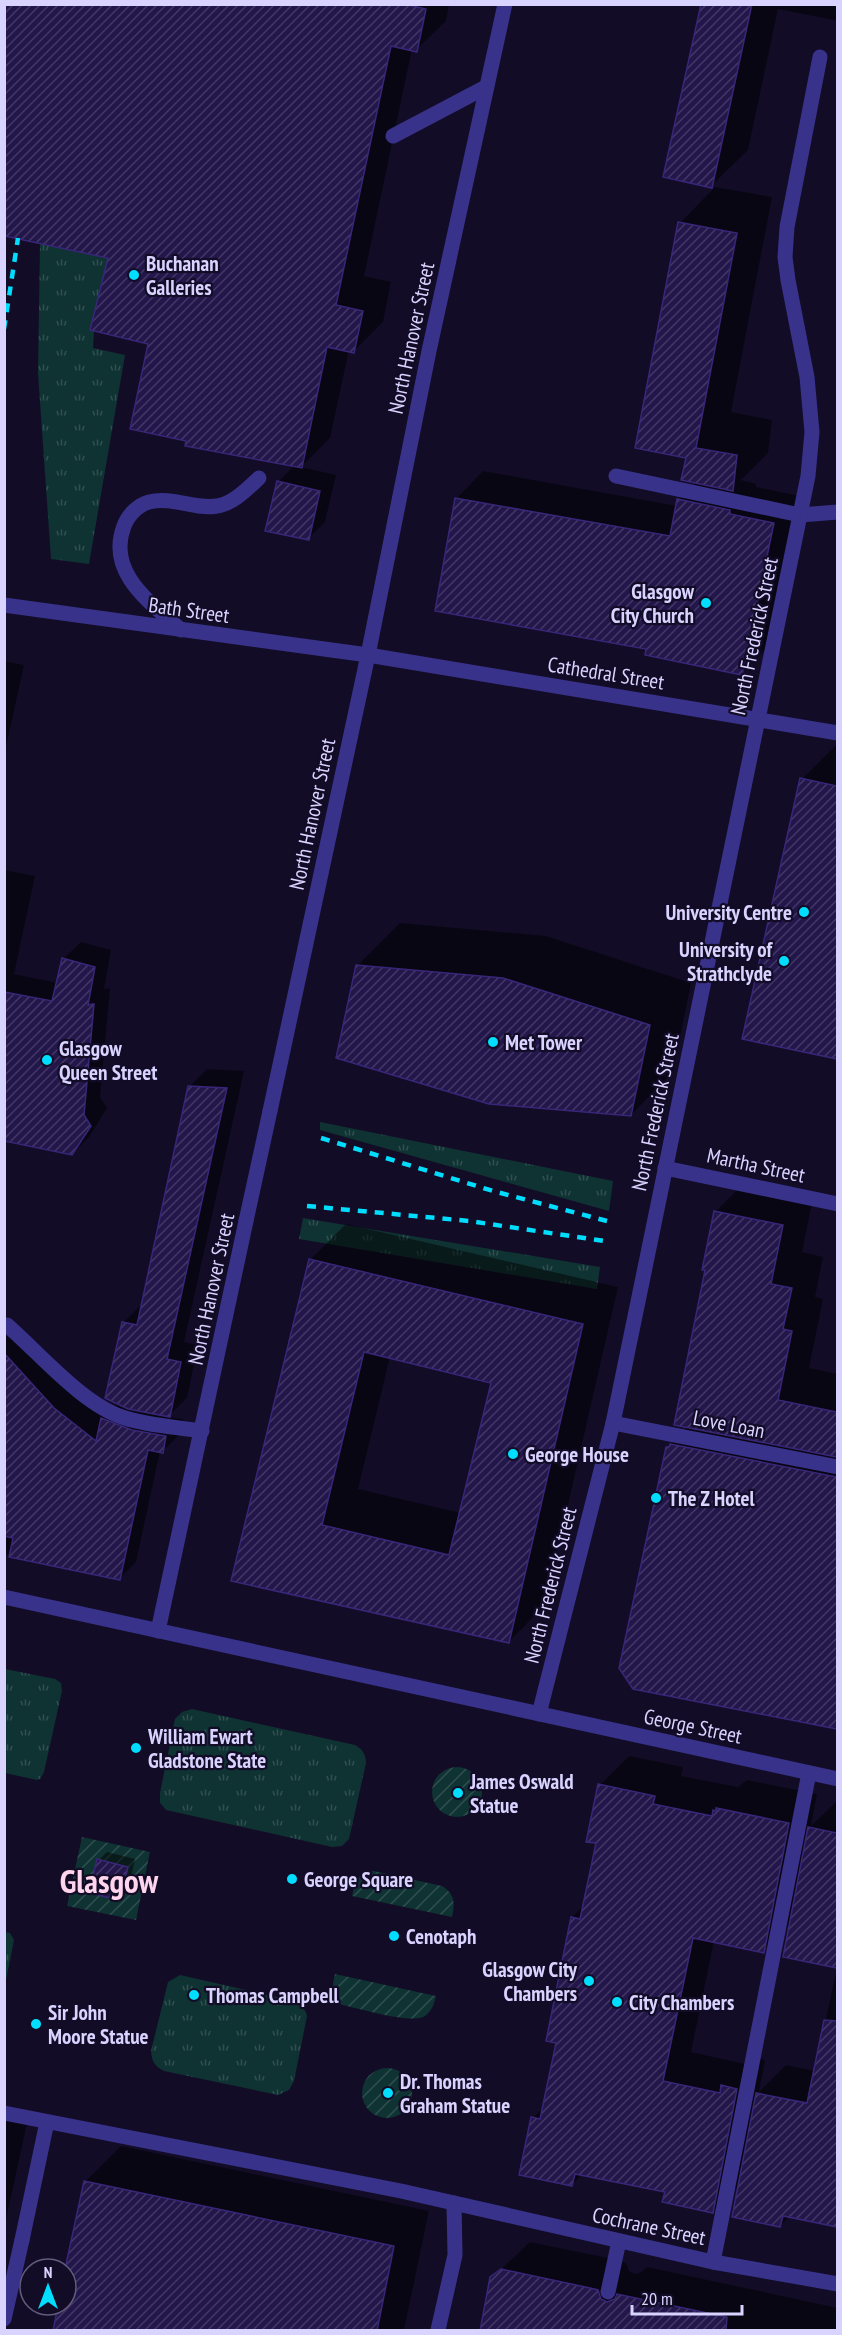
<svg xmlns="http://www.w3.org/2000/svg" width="842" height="2335" viewBox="0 0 842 2335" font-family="'PT Sans Narrow',sans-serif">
<defs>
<pattern id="grass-tufts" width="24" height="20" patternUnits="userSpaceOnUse" patternTransform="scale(1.5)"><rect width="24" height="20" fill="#0f3232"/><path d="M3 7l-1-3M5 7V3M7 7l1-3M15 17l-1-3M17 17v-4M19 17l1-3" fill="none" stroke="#314f51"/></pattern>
<pattern id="garden-furrows" width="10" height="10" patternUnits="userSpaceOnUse" patternTransform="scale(1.5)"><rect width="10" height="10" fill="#0f3232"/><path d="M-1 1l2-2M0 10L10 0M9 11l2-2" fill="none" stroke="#314f51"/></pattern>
<pattern id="building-hatch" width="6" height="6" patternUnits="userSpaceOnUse" patternTransform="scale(1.5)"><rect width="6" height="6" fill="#22164a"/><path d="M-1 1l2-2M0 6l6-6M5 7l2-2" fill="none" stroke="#423765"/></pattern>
</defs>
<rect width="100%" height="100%" fill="#120c27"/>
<g fill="url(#grass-tufts)">
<polygon points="40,243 108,258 90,330 94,331 93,348 125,355 89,564 51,559 38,373"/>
<polygon points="320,1122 613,1181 609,1211 320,1130"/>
<polygon points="303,1218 600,1267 597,1289 299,1239"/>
<polygon points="5,1669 55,1679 61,1683 62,1691 44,1772 40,1779 37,1780 5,1773"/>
<path d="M192,1709L355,1745C362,1749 366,1754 366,1763L349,1839L342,1846L332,1847L166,1810L160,1803V1793L175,1719L182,1712Z"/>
<polygon points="5,1932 10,1933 14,1940 5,1985"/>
<path d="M180,1975L294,2001C301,2005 305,2008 307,2016L294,2081L289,2090L278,2095L164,2071C154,2066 152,2061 151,2051L168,1982Z"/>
</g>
<g fill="url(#garden-furrows)">
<circle cx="457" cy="1792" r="25"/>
<polygon points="82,1837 150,1852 136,1920 67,1906"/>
<path d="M365,1871H374L442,1886C455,1894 455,1903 452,1917L352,1896L355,1882Z"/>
<path d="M335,1974L436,1996C434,2004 432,2011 425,2016C411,2025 359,2008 342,2005C330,1995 332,1987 335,1974Z"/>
<circle cx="387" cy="2093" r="25"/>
</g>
<g fill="#0007" fill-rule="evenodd">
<polygon points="4,4 449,4 446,21 416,50 412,49 364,276 391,282 383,322 354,351 349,350 330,438 301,467 336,475 325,522 308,539 278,482 294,466 188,440 150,342 110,257"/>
<polygon points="702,4 838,4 838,21 778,9 748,150 711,186"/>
<polygon points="715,187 772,197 731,412 772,420 768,453 741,480 756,484 756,487 800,496 769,646 742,673 648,648 457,498 483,471 677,506 679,500 697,482 688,456 680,223"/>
<polygon points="4,661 24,665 4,756"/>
<polygon points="838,743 838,1057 744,1038 802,779"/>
<polygon points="4,870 35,876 14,974 58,983 63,959 81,942 111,950 104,989 110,988 100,1097 107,1108 89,1137 72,1154 4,1140"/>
<polygon points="400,923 546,936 691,983 673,1072 631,1115 358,965"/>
<polygon points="207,1069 244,1071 184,1342 198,1345 187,1398 168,1417 183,1419 179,1435 162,1452 160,1451 136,1562 119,1579 4,1554 4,1336 34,1342 104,1417 119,1403 123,1323 141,1305 143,1305 189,1087"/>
<polygon points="748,1179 814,1193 802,1252 823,1257 815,1297 823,1299 809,1368 838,1374 838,1729 634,1687 668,1447 689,1426 707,1269 704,1269 716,1211"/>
<path d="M346,1224L618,1287L545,1605L509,1642L233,1580L310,1260ZM390,1357L493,1382L461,1513L358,1489Z"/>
<path d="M629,1756L683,1767L681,1776L738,1787L747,1780L817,1794L811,1826L838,1800V2225L790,2216L780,2226L740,2184L712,2212L667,2191L582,2174L572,2185L533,2118L544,2107L558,2041L572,1917L585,1905L598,1842L600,1785ZM791,1923L785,1956L837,1967L815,2071L786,2065L759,2092L765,2060L752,2057L745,2064L691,2052L714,1941L763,1951Z"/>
<polygon points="107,1852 135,1859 128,1890 119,1899 99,1860"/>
<polygon points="4,2119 27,2123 4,2229"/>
<polygon points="121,2146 429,2211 404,2330 54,2330 59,2305 66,2305 85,2182"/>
<polygon points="530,2242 618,2260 626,2263 629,2271 635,2274 641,2272 647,2267 838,2308 838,2330 481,2330 492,2278"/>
</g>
<g fill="url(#building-hatch)" stroke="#392679" stroke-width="1.5" fill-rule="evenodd">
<polygon points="4,4 404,4 426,9 417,52 391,46 336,305 363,311 354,353 327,347 302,468 185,446 186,441 130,429 148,344 90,330 108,258 4,236"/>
<polygon points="701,4 752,4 712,188 663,177"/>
<polygon points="678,222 737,233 696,448 737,455 733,491 681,480 686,458 635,448"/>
<polygon points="277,481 320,491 309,540 265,531"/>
<polygon points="455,498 670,536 677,499 730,510 730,514 774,523 742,675 645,655 646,649 435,611"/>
<polygon points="800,778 837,786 837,1059 742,1039"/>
<polygon points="62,958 95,967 88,1005 94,1004 84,1115 91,1126 72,1155 4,1141 4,992 52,1001"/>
<polygon points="356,965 503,978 650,1025 631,1116 489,1104 336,1058"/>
<polygon points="188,1086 227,1088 167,1359 181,1362 170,1417 128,1409 105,1398 122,1322 137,1325"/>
<polygon points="714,1211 783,1225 771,1284 792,1288 783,1329 792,1331 778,1400 837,1412 837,1457 674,1425 705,1270 702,1270"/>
<path d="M309,1259L583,1324L509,1643L231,1581ZM364,1352L491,1383L449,1555L322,1525Z"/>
<polygon points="4,1353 54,1408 96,1441 101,1418 132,1430 166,1436 163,1453 148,1450 120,1580 9,1557 13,1538 4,1536"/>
<polygon points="670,1444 837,1477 837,1729 633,1689 619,1668 666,1447 669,1447"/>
<polygon points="598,1784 655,1796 653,1804 712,1816 713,1810 716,1811 716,1808 789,1823 764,1953 693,1938 663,2081 720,2093 721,2085 737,2089 713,2213 662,2202 665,2192 575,2174 572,2186 519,2175 531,2117 540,2119 556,2043 546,2041 571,1917 580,1919 596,1843 586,1842"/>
<polygon points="808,1827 837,1833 837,1968 783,1957"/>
<polygon points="97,1859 128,1867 120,1900 89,1893"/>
<polygon points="824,2020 837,2021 837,2227 783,2216 780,2227 732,2217 756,2093 807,2103"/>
<polygon points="84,2181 394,2246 377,2331 53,2331 58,2305 66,2305 65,2269"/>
<polygon points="501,2269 590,2288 598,2290 601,2299 607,2302 615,2299 617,2294 727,2317 726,2331 480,2331 490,2277"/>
</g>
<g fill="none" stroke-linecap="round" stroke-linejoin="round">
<g stroke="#38328b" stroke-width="15">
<polyline points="393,136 486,87"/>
<polyline points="616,476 800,515 838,512"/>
<polyline points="800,515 808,476 812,432 807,377 788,280 785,257 787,227 820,57"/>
<path d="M181,630C151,603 106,573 124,526C128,515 138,505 149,502C173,496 195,510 217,506C233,504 248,488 259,478"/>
<path d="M7,1325C40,1354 84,1406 125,1418C150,1426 177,1427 202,1431"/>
<polyline points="713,2262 809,1773"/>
<polyline points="608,2292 619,2241"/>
</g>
<g stroke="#38328b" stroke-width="15">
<polyline points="613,1423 838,1467"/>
<polyline points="22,2240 47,2122"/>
</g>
<g stroke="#38328b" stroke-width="15">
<polyline points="270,1111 368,655 429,351 505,4"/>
<polyline points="665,1168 838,1204"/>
<polyline points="4,1597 838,1779"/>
<polyline points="158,1631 246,1221"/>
<polyline points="539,1714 613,1423 800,515"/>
<polyline points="4,2113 401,2191 713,2262 838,2284"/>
<polyline points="4,2319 22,2240"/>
<polyline points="438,2330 455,2255 454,2203"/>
</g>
<polyline stroke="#38328b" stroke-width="15" points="4,605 368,655 838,733"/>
<g stroke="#00ddfe" stroke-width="4.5" stroke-dasharray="9 8" stroke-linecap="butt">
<polyline points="4,329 18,238"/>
<polyline points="321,1138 493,1191 607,1221"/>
<polyline points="307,1206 469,1221 604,1241"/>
</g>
<polyline stroke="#38328b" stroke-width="15" points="246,1221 270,1111"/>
</g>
<g fill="#00ddfe" stroke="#120c27" stroke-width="2">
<circle cx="134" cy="275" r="6"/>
<circle cx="706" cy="603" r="6"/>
<circle cx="804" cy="912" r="6"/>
<circle cx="784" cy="961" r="6"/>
<circle cx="493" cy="1042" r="6"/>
<circle cx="47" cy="1060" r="6"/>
<circle cx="513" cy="1454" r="6"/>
<circle cx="656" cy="1498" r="6"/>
<circle cx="136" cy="1748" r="6"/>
<circle cx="458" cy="1793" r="6"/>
<circle cx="292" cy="1879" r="6"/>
<circle cx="394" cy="1936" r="6"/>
<circle cx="589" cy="1981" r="6"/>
<circle cx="194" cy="1995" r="6"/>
<circle cx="617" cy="2002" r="6"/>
<circle cx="36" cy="2024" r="6"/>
<circle cx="388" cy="2093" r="6"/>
</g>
<g text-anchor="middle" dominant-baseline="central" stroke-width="4.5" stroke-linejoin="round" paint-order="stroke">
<g font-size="21" font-weight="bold" fill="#d9d3ff" stroke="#120c27" text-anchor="start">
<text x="146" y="263">Buchanan<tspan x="146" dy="24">Galleries</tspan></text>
<text x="694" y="591" text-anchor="end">Glasgow<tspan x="694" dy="24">City Church</tspan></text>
<text x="792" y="912" text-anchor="end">University Centre</text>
<text x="772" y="949" text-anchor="end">University of<tspan x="772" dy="24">Strathclyde</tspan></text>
<text x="505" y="1042">Met Tower</text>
<text x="59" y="1048">Glasgow<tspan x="59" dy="24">Queen Street</tspan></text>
<text x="525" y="1454">George House</text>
<text x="668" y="1498">The Z Hotel</text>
<text x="148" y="1736">William Ewart<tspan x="148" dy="24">Gladstone State</tspan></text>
<text x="470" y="1781">James Oswald<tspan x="470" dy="24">Statue</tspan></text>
<text x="304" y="1879">George Square</text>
<text x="406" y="1936">Cenotaph</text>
<text x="577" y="1969" text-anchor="end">Glasgow City<tspan x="577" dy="24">Chambers</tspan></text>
<text x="206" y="1995">Thomas Campbell</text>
<text x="629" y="2002">City Chambers</text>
<text x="48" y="2012">Sir John<tspan x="48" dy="24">Moore Statue</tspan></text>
<text x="400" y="2081">Dr. Thomas<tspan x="400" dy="24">Graham Statue</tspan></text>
</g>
<g font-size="21" fill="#d9d3ff" stroke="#120c27">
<text transform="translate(411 338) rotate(-78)">North Hanover Street</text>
<text transform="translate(189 610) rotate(8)">Bath Street</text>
<text transform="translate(754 636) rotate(-78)">North Frederick Street</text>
<text transform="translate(606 673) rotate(9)">Cathedral Street</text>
<text transform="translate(312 814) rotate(-78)">North Hanover Street</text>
<text transform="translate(655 1112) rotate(-78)">North Frederick Street</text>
<text transform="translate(756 1165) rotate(12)">Martha Street</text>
<text transform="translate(211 1289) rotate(-78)">North Hanover Street</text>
<text transform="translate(729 1424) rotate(11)">Love Loan</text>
<text transform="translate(550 1585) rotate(-76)">North Frederick Street</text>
<text transform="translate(693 1726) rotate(12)">George Street</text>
<text transform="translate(649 2226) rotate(12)">Cochrane Street</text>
</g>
<g font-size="33" font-weight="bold" fill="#ffd5ee" stroke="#120c27">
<text x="109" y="1880">Glasgow</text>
</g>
</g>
<rect width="842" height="2335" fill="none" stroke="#d9d3ff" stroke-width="12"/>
<g transform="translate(48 2287)"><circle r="28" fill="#120c27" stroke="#625c7d" stroke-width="1.5"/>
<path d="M0-4.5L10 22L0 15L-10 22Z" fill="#00ddfe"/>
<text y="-9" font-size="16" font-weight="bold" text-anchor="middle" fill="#d9d3ff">N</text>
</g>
<path d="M632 2305v9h110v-9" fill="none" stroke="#d9d3ff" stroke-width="3"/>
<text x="641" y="2305" font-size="18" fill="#d9d3ff" stroke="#120c27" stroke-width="4.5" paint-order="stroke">20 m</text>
</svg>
